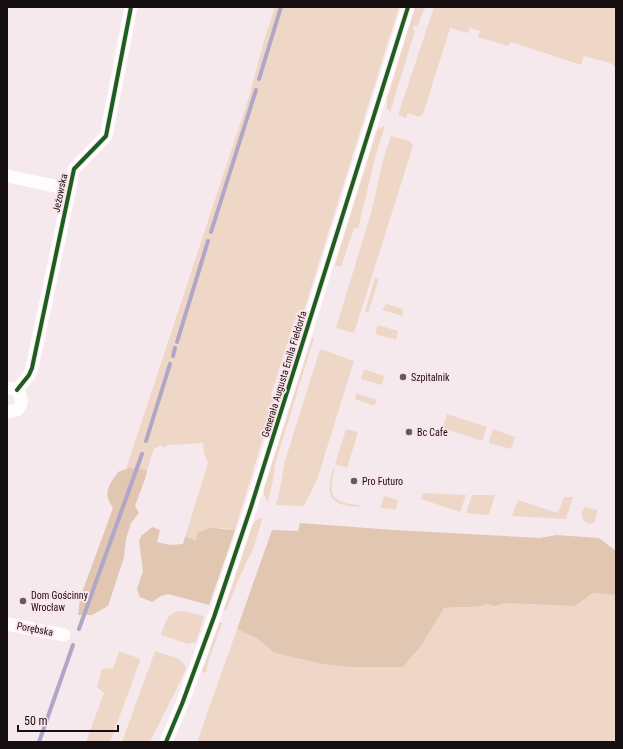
<svg xmlns="http://www.w3.org/2000/svg" width="623" height="749" viewBox="0 0 623 749" font-family="'Roboto Condensed',sans-serif">
<rect width="100%" height="100%" fill="#f6e9ed"/>
<g fill="#eed7c6">
<polygon points="275,7 399,7 301,320 295,319 271,395 276,396 235,530 223,528 196,540 185,537 208,463 204,454 203,443 168,445 164,448 161,445 154,449 147,470 129,468 126,469 249,97 265,37"/>
<polygon points="415,7 425,7 417,27 414,26 413,29 415,31 390,112 387,108 387,99"/>
<polygon points="434,7 616,7 616,68 610,63 584,56 581,65 511,42 508,46 478,37 480,31 470,28 468,33 450,28 423,114 419,117 408,113 406,118 398,115"/>
<polygon points="385,126 376,154 358,229 354,228 341,267 335,265 376,133 378,129"/>
<polygon points="391,136 410,141 413,146 354,333 336,328 371,213 384,157"/>
<polygon points="375,278 379,279 368,313 365,311"/>
<polygon points="386,304 403,309 403,316 382,310"/>
<polygon points="378,325 398,331 396,340 375,334"/>
<polygon points="312,338 314,338 275,464 273,480 268,502 264,495 264,489"/>
<polygon points="320,349 354,361 317,480 304,506 276,505 281,484 284,464"/>
<polygon points="364,369 384,376 382,385 361,379"/>
<polygon points="356,393 377,400 374,406 355,399"/>
<polygon points="447,414 487,427 482,441 443,428"/>
<polygon points="346,429 358,432 347,468 335,464"/>
<polygon points="493,429 515,437 511,449 489,443"/>
<path d="M333,469H335C327,496 332,503 360,505L359,507C330,505 325,497 333,469Z"/>
<polygon points="423,493 466,495 460,512 421,499"/>
<polygon points="472,495 495,495 489,515 466,513"/>
<polygon points="384,496 398,500 396,509 380,508"/>
<polygon points="564,497 573,497 566,519 512,516 518,500 558,513"/>
<path d="M585,507L598,510L594,523C584,526 577,515 585,507Z"/>
<polygon points="263,517 253,549 240,576 226,611 224,610 253,524 256,520"/>
<path d="M593,593L616,595V742H197L237,629L256,638L275,653L322,664L350,667H403L421,646L444,608C459,606 474,609 488,604C494,608 498,607 504,603L575,606Z"/>
<path d="M183,611L204,616L196,642L188,644L161,635C165,623 168,610 183,611Z"/>
<polygon points="220,622 222,623 208,663 206,673 202,672"/>
<polygon points="119,651 138,658 140,660 140,661 110,742 86,742 104,693 97,687 102,669 107,668 113,669"/>
<path d="M155,651C165,655 183,657 186,668L178,686L150,742H122Z"/>
</g>
<g fill="#e1c6b2">
<path d="M129,468L147,470L146,476L135,506L139,513L131,523L126,539L124,557L108,606L92,615H78L80,598L113,508C102,493 109,485 118,472Z"/>
<path d="M300,523L394,530L540,538L556,535L599,538L616,551V595L593,593L575,606L504,603C498,606 494,608 488,604C474,609 459,606 444,608L421,646L403,667H350L322,664L275,653L256,638L237,629L272,530L298,531Z"/>
<polygon points="152,527 160,530 157,542 170,545 183,544 185,537 196,540 197,533 209,528 235,530 209,605 168,594 161,596 152,602 140,597 137,589 143,571 139,541 141,536"/>
</g>
<g fill="none" stroke-linecap="round" stroke-linejoin="round">
<g stroke="#b0a6c8" stroke-width="4">
<polyline points="259,79 281,7"/>
<polyline points="211,232 256,90"/>
<polyline points="177,342 208,241"/>
<polyline points="173,356 175,348"/>
<polyline points="146,441 170,364"/>
<polyline points="79,629 142,454"/>
<polyline points="39,742 73,645"/>
</g>
<g stroke="#fefcfc" stroke-width="13">
<polyline points="7,176 69,189"/>
<path d="M7,388C20,387 26,401 17,410L7,412"/>
<polyline points="17,390 29,375 32,368 74,169 106,136 131,7"/>
<polyline points="7,624 64,635"/>
<polyline points="166,742 182,704 214,617 251,507 408,7"/>
</g>
<g stroke="#fbe4ea" stroke-width="6">
<g id="cycleway">
<polyline points="17,390 29,375 32,368 74,169 106,136 131,7"/>
<polyline points="166,742 182,704 214,617 251,507 408,7"/>
</g>
</g>
<use href="#cycleway" stroke="#1b5e20" stroke-width="4"/>
</g>
<g fill="#645b5e" stroke="#fbe4ea" stroke-width="1.5">
<circle cx="403" cy="377" r="4"/>
<circle cx="409" cy="432" r="4"/>
<circle cx="354" cy="481" r="4"/>
<circle cx="23" cy="601" r="4"/>
</g>
<g text-anchor="middle" dominant-baseline="central" stroke-width="4" stroke-linejoin="round" paint-order="stroke">
<g font-size="10" fill="#160f11" stroke="#fbe4ea">
<text transform="translate(60 193) rotate(-78)">Jeżowska</text>
<text transform="translate(284 374) rotate(-73)">Generała Augusta Emila Fieldorfa</text>
<text transform="translate(35 629) rotate(11)">Porębska</text>
</g>
<g font-size="10" fill="#160f11" stroke="#fbe4ea" text-anchor="start">
<text x="411" y="377">Szpitalnik</text>
<text x="417" y="432">Bc Cafe</text>
<text x="362" y="481">Pro Futuro</text>
<text x="31" y="595">Dom Gościnny<tspan x="31" dy="12">Wrocław</tspan></text>
</g>
</g>
<rect width="623" height="749" fill="none" stroke="#160f11" stroke-width="16"/>
<path d="M18 725v6h100v-6" fill="none" stroke="#160f11" stroke-width="2"/>
<text x="24" y="725" font-size="12" fill="#160f11" stroke="#fbe4ea" stroke-width="3" paint-order="stroke">50 m</text>
</svg>
